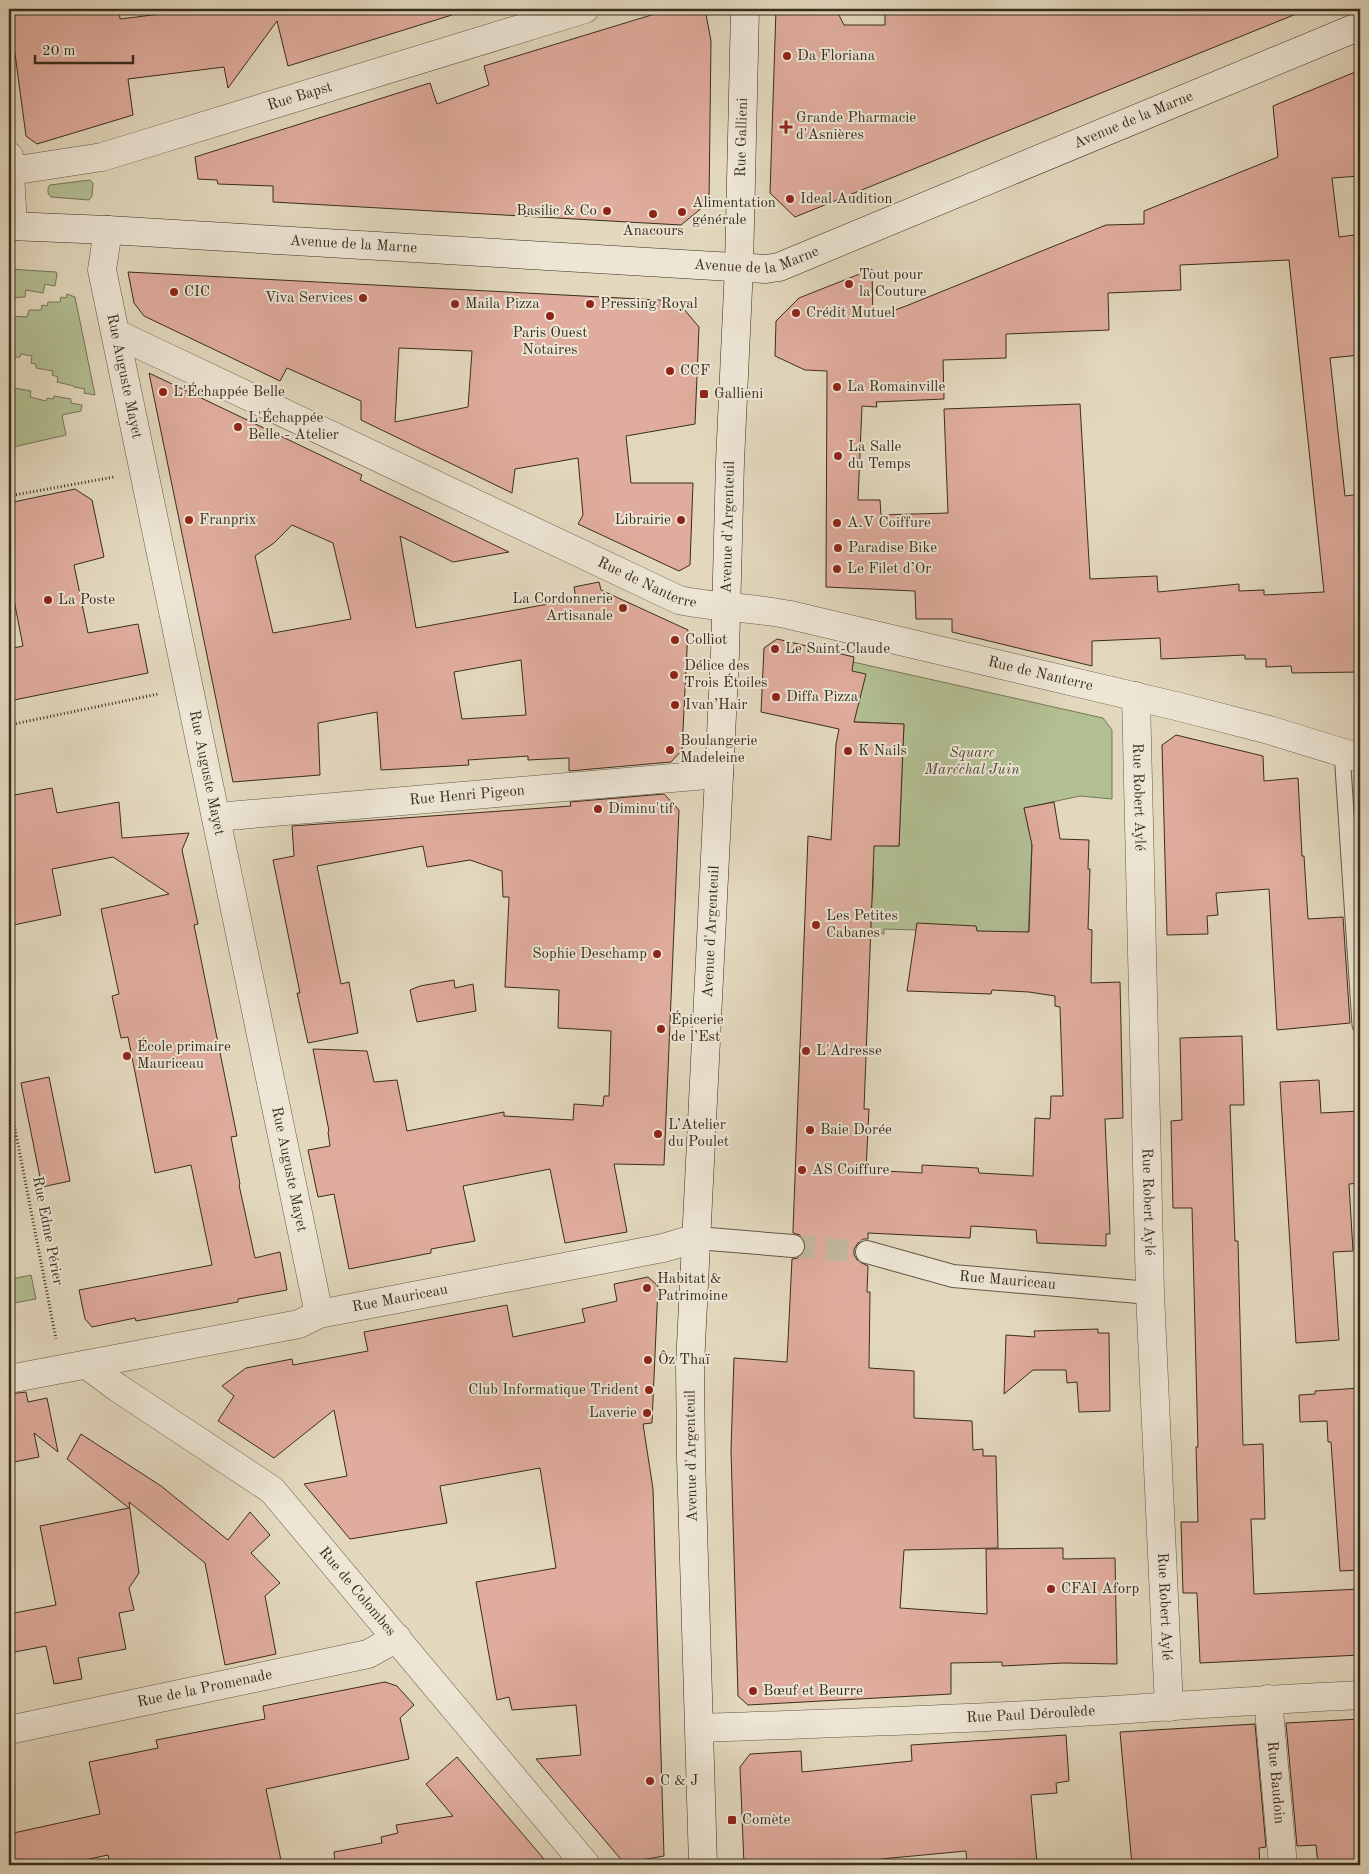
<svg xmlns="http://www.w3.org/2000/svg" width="1369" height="1874" viewBox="0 0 1369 1874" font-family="'Old Standard TT',serif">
<rect width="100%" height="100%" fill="#e3d8be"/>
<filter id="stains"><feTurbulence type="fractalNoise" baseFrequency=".004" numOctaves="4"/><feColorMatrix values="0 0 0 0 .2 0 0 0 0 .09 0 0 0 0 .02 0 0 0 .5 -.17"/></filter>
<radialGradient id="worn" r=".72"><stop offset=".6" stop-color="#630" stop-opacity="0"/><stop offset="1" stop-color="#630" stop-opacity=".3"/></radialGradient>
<g fill="#b2bf93" stroke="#767658">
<polygon points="90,180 93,183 92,196 89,200 51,197 48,193 48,188 50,185"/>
<polygon points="9,269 56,272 57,274 55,286 45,284 43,293 26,290 25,297 9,298"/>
<polygon points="67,294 75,297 95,395 84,393 85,389 74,387 74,386 57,382 58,377 52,375 53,371 36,368 36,364 31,363 32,356 21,354 20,357 9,357 9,323 10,316 27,317 29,310 41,310 42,305 47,306 48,302 60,302 61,297 66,298"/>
<polygon points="9,387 31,391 30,397 46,401 47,398 53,399 54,396 71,399 71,403 82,405 81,411 62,415 66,435 9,448"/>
<path d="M853,662L1103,718L1112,730V799L1080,796L1024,808L1029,830L1032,838L1028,938L977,931L976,926L916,930L884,929V934L866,933C872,905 878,874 869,845L899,846L904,724L841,721Z"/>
<polygon points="9,1265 12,1279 31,1275 36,1299 9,1304"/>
</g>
<g fill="#e0ac9d" stroke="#392d1d" fill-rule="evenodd">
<polygon points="9,9 119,9 120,19 201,9 451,9 452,15 288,66 277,21 228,88 224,67 128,79 133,115 37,144 26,136"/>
<polygon points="671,9 705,9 711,41 709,202 681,225 273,202 273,186 218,184 217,180 198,179 195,157 430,83 437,104 489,85 484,66"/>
<polygon points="776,9 836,9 844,25 885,25 885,9 1306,10 795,217 770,193"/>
<path d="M1360,70V176L1332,178L1339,237L1354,235L1356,248H1360V355L1330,358L1345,496L1360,494V672L1292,673L1291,666L1266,667V659H1245V655L1161,659L1160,638L1092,641V666L952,632V619H916L915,591L826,587L827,371L805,370L775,356L776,321L799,298L872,269L873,318L906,306L1106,225L1144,224V211L1278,157L1273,106ZM1289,260L1324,592L1264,595V590L1239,591V584L1158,592L1157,576L1090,579L1080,404L944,409L948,513L881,515L880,500H858L862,406L877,407L876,402L944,399L943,360L1006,358V334L1109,330L1108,293L1181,290L1180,265Z"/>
<path d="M128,272L677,301L699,327L695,424L626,436L631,483H693L690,565L679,571L578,524L583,515L578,458L515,469L512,493L361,420V401L287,368L280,381L144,316L134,303ZM399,348L472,351L468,407L395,422Z"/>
<path d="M149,373L362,475L360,480L509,552L453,562L400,536L416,628L576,599L574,587L599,582L601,590L688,630L682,750L671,762L569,771V758L528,760V756L468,760L469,765L381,770L377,712L318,723L320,775L233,782ZM292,525L333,543L351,619L273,633L255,556L274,543ZM521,660L526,715L462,719L454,672Z"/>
<polygon points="75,489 92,500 104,557 74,565 88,633 138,624 148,673 9,701 9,649 23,646 9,575 9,503"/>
<polygon points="777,639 854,657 852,671 866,674 854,722 904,724 899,846 874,846 864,1109 869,1109 866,1170 922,1173 922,1165 978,1168 979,1173 1033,1176 1035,1118 1050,1119 1051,1096 1063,1096 1060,1007 1055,1006 1055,996 1029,992 992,990 991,994 907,991 917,923 976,926 977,931 1029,932 1032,845 1024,808 1054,802 1060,839 1089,840 1088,869 1090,869 1088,929 1092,930 1091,983 1120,982 1123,1118 1105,1119 1110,1234 1106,1234 1106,1246 1037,1243 1036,1230 971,1226 970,1238 868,1233 868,1239 863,1239 858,1243 854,1249 854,1255 858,1261 868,1266 867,1292 870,1292 869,1368 914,1371 914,1418 972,1421 973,1450 983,1449 983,1456 996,1456 998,1548 904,1550 900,1608 987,1614 986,1549 1063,1548 1063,1559 1115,1558 1117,1664 1064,1663 1002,1666 1002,1662 951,1663 951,1694 748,1705 738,1696 731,1450 734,1358 787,1362 792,1259 798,1258 803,1254 806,1247 805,1240 800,1235 793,1233 793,1230 808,836 831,840 836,744 839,729 761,712 764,648"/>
<polygon points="1176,735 1263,756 1264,781 1298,778 1302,856 1304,856 1308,919 1343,917 1350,1023 1277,1030 1269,889 1216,893 1218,915 1207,916 1208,934 1167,935 1162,745"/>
<polygon points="52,788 57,813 119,802 122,838 189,833 182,850 198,924 194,925 237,1136 231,1137 240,1184 239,1185 255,1258 280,1252 287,1290 238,1299 238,1302 136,1321 135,1318 92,1327 85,1319 79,1290 212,1265 191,1165 155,1173 128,1037 121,1038 112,996 119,994 101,909 169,894 113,857 52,869 61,915 9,926 9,796"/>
<polygon points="664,794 679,810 664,1165 614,1164 627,1232 565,1243 550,1169 463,1186 475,1241 431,1249 431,1253 349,1269 334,1194 318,1197 308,1150 330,1146 328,1132 329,1131 313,1049 367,1051 374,1082 397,1080 407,1131 504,1112 504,1116 573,1120 574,1104 603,1106 604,1096 609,1096 611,1031 558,1028 559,990 505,987 509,897 503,897 502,871 470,860 427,867 423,846 317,866 341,984 349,982 358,1033 308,1043 297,993 300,993 273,860 294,856 292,826 571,806 570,802"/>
<polygon points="454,980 455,988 473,984 476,1011 417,1022 410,990 420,986"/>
<polygon points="1242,1036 1244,1105 1230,1105 1235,1241 1238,1241 1243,1445 1263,1444 1265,1519 1251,1519 1254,1594 1360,1589 1360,1655 1200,1663 1197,1593 1183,1593 1181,1522 1198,1522 1196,1447 1198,1447 1192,1208 1173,1208 1171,1121 1182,1120 1180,1038"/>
<polygon points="49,1077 70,1181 42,1187 21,1083"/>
<polygon points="1319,1080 1321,1113 1360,1111 1360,1183 1349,1184 1353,1251 1333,1252 1339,1340 1296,1343 1280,1082"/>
<polygon points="648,1277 658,1286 652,1423 643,1424 653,1489 664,1856 624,1863 536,1759 581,1755 576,1705 512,1710 509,1697 497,1700 476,1582 556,1568 540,1468 440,1486 447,1523 350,1539 304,1484 347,1476 334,1410 274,1458 218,1421 234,1396 222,1386 246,1368 292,1359 293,1365 368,1351 364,1332 507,1305 513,1337 585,1322 582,1309 617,1301 614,1284"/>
<polygon points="1098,1329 1098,1333 1109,1333 1110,1411 1079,1412 1077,1382 1067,1383 1066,1370 1033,1370 1004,1394 1006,1335 1035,1337 1034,1331"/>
<polygon points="1360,1388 1360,1570 1340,1571 1331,1442 1328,1442 1327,1421 1300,1422 1299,1395 1315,1394 1315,1391"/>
<polygon points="26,1392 28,1402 47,1398 58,1452 34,1433 39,1457 9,1463 9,1394"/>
<polygon points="81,1434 161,1486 228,1540 250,1512 270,1535 251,1553 280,1583 265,1596 276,1654 225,1665 205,1563 129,1502 139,1573 129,1588 134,1610 119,1613 126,1649 78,1658 82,1679 54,1684 46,1646 9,1653 9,1614 56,1605 40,1526 129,1508 67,1459"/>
<polygon points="385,1682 397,1686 414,1705 400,1718 409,1759 266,1789 282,1865 110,1865 108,1855 61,1865 9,1865 9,1834 100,1814 89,1762 158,1748 156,1740 265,1719 263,1706"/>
<polygon points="1360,1719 1360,1865 1318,1865 1316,1845 1297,1846 1286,1723"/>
<polygon points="1255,1724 1266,1847 1259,1848 1260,1865 1132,1865 1120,1732"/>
<polygon points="1066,1735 1069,1781 1056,1783 1057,1793 1031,1795 1037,1863 1008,1865 967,1865 966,1851 881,1859 882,1865 744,1865 740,1767 750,1754 801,1751 802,1772 912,1761 911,1745"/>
<polygon points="457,1757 549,1865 335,1865 334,1852 382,1843 381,1837 398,1833 396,1825 453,1816 426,1784"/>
</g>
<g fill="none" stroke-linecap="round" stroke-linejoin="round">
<polyline stroke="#c1b69e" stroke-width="22" stroke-dasharray="22 11" stroke-linecap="butt" points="793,1246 867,1252"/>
<g stroke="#645845" stroke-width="17">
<polyline id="service" points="1342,752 1360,1025"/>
</g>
<g stroke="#645845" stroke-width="24">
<g id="pedestrian">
<polyline points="697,1238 793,1246"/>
<path id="s1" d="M867,1252L953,1276L1150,1293"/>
</g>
</g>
<g stroke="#645845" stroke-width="29">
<g id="minor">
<polyline points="9,156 13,226"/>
<path id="s2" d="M11,171L102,157L585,9"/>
<path id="s3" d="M108,230L102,270L319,1314"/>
<path id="s4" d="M117,334L679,600C715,608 753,607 790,615L1180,707L1269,730L1360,758"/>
<path id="s5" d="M1136,696L1150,1293L1169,1707"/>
<path id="s6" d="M216,817L719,774"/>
<path id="s7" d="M87,1365L118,1388L272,1490L586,1865"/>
<path id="s8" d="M9,1379L299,1324L319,1314L663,1248L697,1238"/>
<path id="s9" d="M1268,1699L1283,1865"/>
<path id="s10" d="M700,1728C810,1724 919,1721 1029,1715C1139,1709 1250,1700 1360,1695"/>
<path id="s11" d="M9,1730L368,1654L397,1638"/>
</g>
</g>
<g stroke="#392d1d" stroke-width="29">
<g id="secondary">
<path id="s12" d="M9,226L108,230L766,269L779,267L1360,26"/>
<path id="s13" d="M703,1865L691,1458L690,1365L725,654L730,462L739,267L745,9"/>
</g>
</g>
<g stroke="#392d1d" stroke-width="3" stroke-dasharray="1 2.5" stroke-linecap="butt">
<polyline points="9,496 114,477"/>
<polyline points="9,725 158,694"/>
<polyline points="9,1098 56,1339"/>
</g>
<use href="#service" stroke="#ede6d5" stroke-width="15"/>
<use href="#pedestrian" stroke="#ede6d5" stroke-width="22"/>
<use href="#minor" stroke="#ede6d5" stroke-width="28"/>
<use href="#secondary" stroke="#ede6d5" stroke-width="28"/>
</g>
<g fill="#8f2418" stroke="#ede6d5" stroke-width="2">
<circle cx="787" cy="56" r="5"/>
<path d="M783.5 119.5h5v5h5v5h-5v5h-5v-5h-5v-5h5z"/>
<circle cx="790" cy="199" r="5"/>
<circle cx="607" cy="211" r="5"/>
<circle cx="682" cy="212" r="5"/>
<circle cx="653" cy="214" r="5"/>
<circle cx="849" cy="284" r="5"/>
<circle cx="174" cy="292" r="5"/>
<circle cx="363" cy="298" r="5"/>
<circle cx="455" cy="304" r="5"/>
<circle cx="590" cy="304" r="5"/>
<circle cx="796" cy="313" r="5"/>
<circle cx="550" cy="316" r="5"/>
<circle cx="670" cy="371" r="5"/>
<circle cx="837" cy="387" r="5"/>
<circle cx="163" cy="392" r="5"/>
<rect x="699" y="389" width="10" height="10" rx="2.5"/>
<circle cx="238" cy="427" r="5"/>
<circle cx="838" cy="456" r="5"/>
<circle cx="189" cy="520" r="5"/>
<circle cx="681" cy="520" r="5"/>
<circle cx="837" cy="523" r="5"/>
<circle cx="838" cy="548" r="5"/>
<circle cx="837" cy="569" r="5"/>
<circle cx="48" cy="600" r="5"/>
<circle cx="623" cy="608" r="5"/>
<circle cx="675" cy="640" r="5"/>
<circle cx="775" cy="649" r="5"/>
<circle cx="674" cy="675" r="5"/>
<circle cx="776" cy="697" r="5"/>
<circle cx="675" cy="705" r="5"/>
<circle cx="670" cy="750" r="5"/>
<circle cx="848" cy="751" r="5"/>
<circle cx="598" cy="809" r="5"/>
<circle cx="816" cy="925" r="5"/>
<circle cx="657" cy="954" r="5"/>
<circle cx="661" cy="1029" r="5"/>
<circle cx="806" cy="1051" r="5"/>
<circle cx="127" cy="1056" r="5"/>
<circle cx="810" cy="1130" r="5"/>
<circle cx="658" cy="1134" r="5"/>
<circle cx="802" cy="1170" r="5"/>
<circle cx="647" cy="1288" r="5"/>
<circle cx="648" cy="1360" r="5"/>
<circle cx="649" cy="1390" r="5"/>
<circle cx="647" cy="1413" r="5"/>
<circle cx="1051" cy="1589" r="5"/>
<circle cx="753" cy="1691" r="5"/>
<circle cx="650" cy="1781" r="5"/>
<rect x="727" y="1815" width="10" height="10" rx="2.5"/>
</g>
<g text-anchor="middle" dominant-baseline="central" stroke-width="4" stroke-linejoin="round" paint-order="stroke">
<g font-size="15" fill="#392d1d" stroke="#ede6d5" text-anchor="start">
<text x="797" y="56">Da Floriana</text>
<text x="796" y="118">Grande Pharmacie<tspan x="796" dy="17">d'Asnières</tspan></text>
<text x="800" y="199">Ideal Audition</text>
<text x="692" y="203">Alimentation<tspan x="692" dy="17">générale</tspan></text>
<text x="597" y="211" text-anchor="end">Basilic &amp; Co</text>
<text x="653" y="231" text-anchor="middle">Anacours</text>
<text x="859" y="275">Tout pour<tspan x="859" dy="17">la Couture</tspan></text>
<text x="184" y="292">CIC</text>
<text x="353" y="298" text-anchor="end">Viva Services</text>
<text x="465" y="304">Maila Pizza</text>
<text x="600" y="304">Pressing Royal</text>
<text x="806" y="313">Crédit Mutuel</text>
<text x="550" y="333" text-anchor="middle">Paris Ouest<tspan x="550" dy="17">Notaires</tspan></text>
<text x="680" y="371">CCF</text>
<text x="847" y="387">La Romainville</text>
<text x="173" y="392">L'Échappée Belle</text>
<text x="714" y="394">Gallieni</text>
<text x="248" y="418">L'Échappée<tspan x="248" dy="17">Belle - Atelier</tspan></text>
<text x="848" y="447">La Salle<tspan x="848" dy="17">du Temps</tspan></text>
<text x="199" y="520">Franprix</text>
<text x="671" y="520" text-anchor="end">Librairie</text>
<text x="847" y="523">A.V Coiffure</text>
<text x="848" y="548">Paradise Bike</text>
<text x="847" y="569">Le Filet d’Or</text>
<text x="613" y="599" text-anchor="end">La Cordonnerie<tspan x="613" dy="17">Artisanale</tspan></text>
<text x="58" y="600">La Poste</text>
<text x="685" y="640">Colliot</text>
<text x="785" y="649">Le Saint-Claude</text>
<text x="684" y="666">Délice des<tspan x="684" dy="17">Trois Étoiles</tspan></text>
<text x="786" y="697">Diffa Pizza</text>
<text x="685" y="705">Ivan’Hair</text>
<text x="680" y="741">Boulangerie<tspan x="680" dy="17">Madeleine</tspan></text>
<text x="858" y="751">K Nails</text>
<text x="608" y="809">Diminu'tif</text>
<text x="826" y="916">Les Petites<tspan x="826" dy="17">Cabanes</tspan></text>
<text x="647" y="954" text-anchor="end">Sophie Deschamp</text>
<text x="671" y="1020">Épicerie<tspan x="671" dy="17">de l’Est</tspan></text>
<text x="137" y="1047">École primaire<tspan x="137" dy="17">Mauriceau</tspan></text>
<text x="816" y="1051">L'Adresse</text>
<text x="668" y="1125">L’Atelier<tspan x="668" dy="17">du Poulet</tspan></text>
<text x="820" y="1130">Baie Dorée</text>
<text x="812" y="1170">AS Coiffure</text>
<text x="657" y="1279">Habitat &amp;<tspan x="657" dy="17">Patrimoine</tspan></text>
<text x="658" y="1360">Ôz Thaï</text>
<text x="639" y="1390" text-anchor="end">Club Informatique Trident</text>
<text x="637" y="1413" text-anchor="end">Laverie</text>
<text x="1061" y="1589">CFAI Aforp</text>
<text x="763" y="1691">Bœuf et Beurre</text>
<text x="660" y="1781">C &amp; J</text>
<text x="742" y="1820">Comète</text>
</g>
<g font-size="15" fill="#392d1d" stroke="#ede6d5">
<text stroke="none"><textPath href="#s2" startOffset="299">Rue Bapst</textPath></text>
<text stroke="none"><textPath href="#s12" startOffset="1155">Avenue de la Marne</textPath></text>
<text stroke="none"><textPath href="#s13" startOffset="1729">Rue Gallieni</textPath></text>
<text stroke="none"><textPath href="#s12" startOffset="345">Avenue de la Marne</textPath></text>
<text stroke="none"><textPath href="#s12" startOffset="750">Avenue de la Marne</textPath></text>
<text stroke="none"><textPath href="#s3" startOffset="149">Rue Auguste Mayet</textPath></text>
<text stroke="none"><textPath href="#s13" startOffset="1339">Avenue d'Argenteuil</textPath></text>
<text stroke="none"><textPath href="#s4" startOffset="586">Rue de Nanterre</textPath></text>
<text stroke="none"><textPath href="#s4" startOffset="991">Rue de Nanterre</textPath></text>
<text stroke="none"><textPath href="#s3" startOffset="554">Rue Auguste Mayet</textPath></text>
<text stroke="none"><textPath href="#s6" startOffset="252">Rue Henri Pigeon</textPath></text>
<text stroke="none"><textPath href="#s5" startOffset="101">Rue Robert Aylé</textPath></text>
<text stroke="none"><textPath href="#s13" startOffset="934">Avenue d'Argenteuil</textPath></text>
<text stroke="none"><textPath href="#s3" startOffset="959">Rue Auguste Mayet</textPath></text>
<text stroke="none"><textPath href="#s5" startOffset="506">Rue Robert Aylé</textPath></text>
<text transform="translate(47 1231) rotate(79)">Rue Edme Périer</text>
<text stroke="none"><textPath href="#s1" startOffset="144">Rue Mauriceau</textPath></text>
<text stroke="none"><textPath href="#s8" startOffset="400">Rue Mauriceau</textPath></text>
<text transform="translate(692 1456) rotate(-91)">Avenue d'Argenteuil</text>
<text stroke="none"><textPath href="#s7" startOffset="356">Rue de Colombes</textPath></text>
<text stroke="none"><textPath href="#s5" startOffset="911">Rue Robert Aylé</textPath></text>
<text stroke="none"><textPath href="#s11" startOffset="200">Rue de la Promenade</textPath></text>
<text stroke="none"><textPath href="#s10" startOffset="331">Rue Paul Déroulède</textPath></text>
<text stroke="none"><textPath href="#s9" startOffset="84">Rue Baudoin</textPath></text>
</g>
<g font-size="15" font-style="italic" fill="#514a35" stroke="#ede6d5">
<text x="972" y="753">Square<tspan x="972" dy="17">Maréchal Juin</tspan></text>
</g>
</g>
<rect width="1369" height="1874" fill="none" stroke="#e3d8be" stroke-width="30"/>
<rect x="10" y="10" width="1349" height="1854" fill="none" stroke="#392d1d" stroke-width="2.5"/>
<rect x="15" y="15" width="1339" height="1844" fill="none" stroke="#392d1d"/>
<path d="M35 55v8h98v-8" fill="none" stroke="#392d1d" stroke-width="2.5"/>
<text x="42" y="55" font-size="15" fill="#392d1d" stroke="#ede6d5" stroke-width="4" paint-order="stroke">20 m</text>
<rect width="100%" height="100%" filter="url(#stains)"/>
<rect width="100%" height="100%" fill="url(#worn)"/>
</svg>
